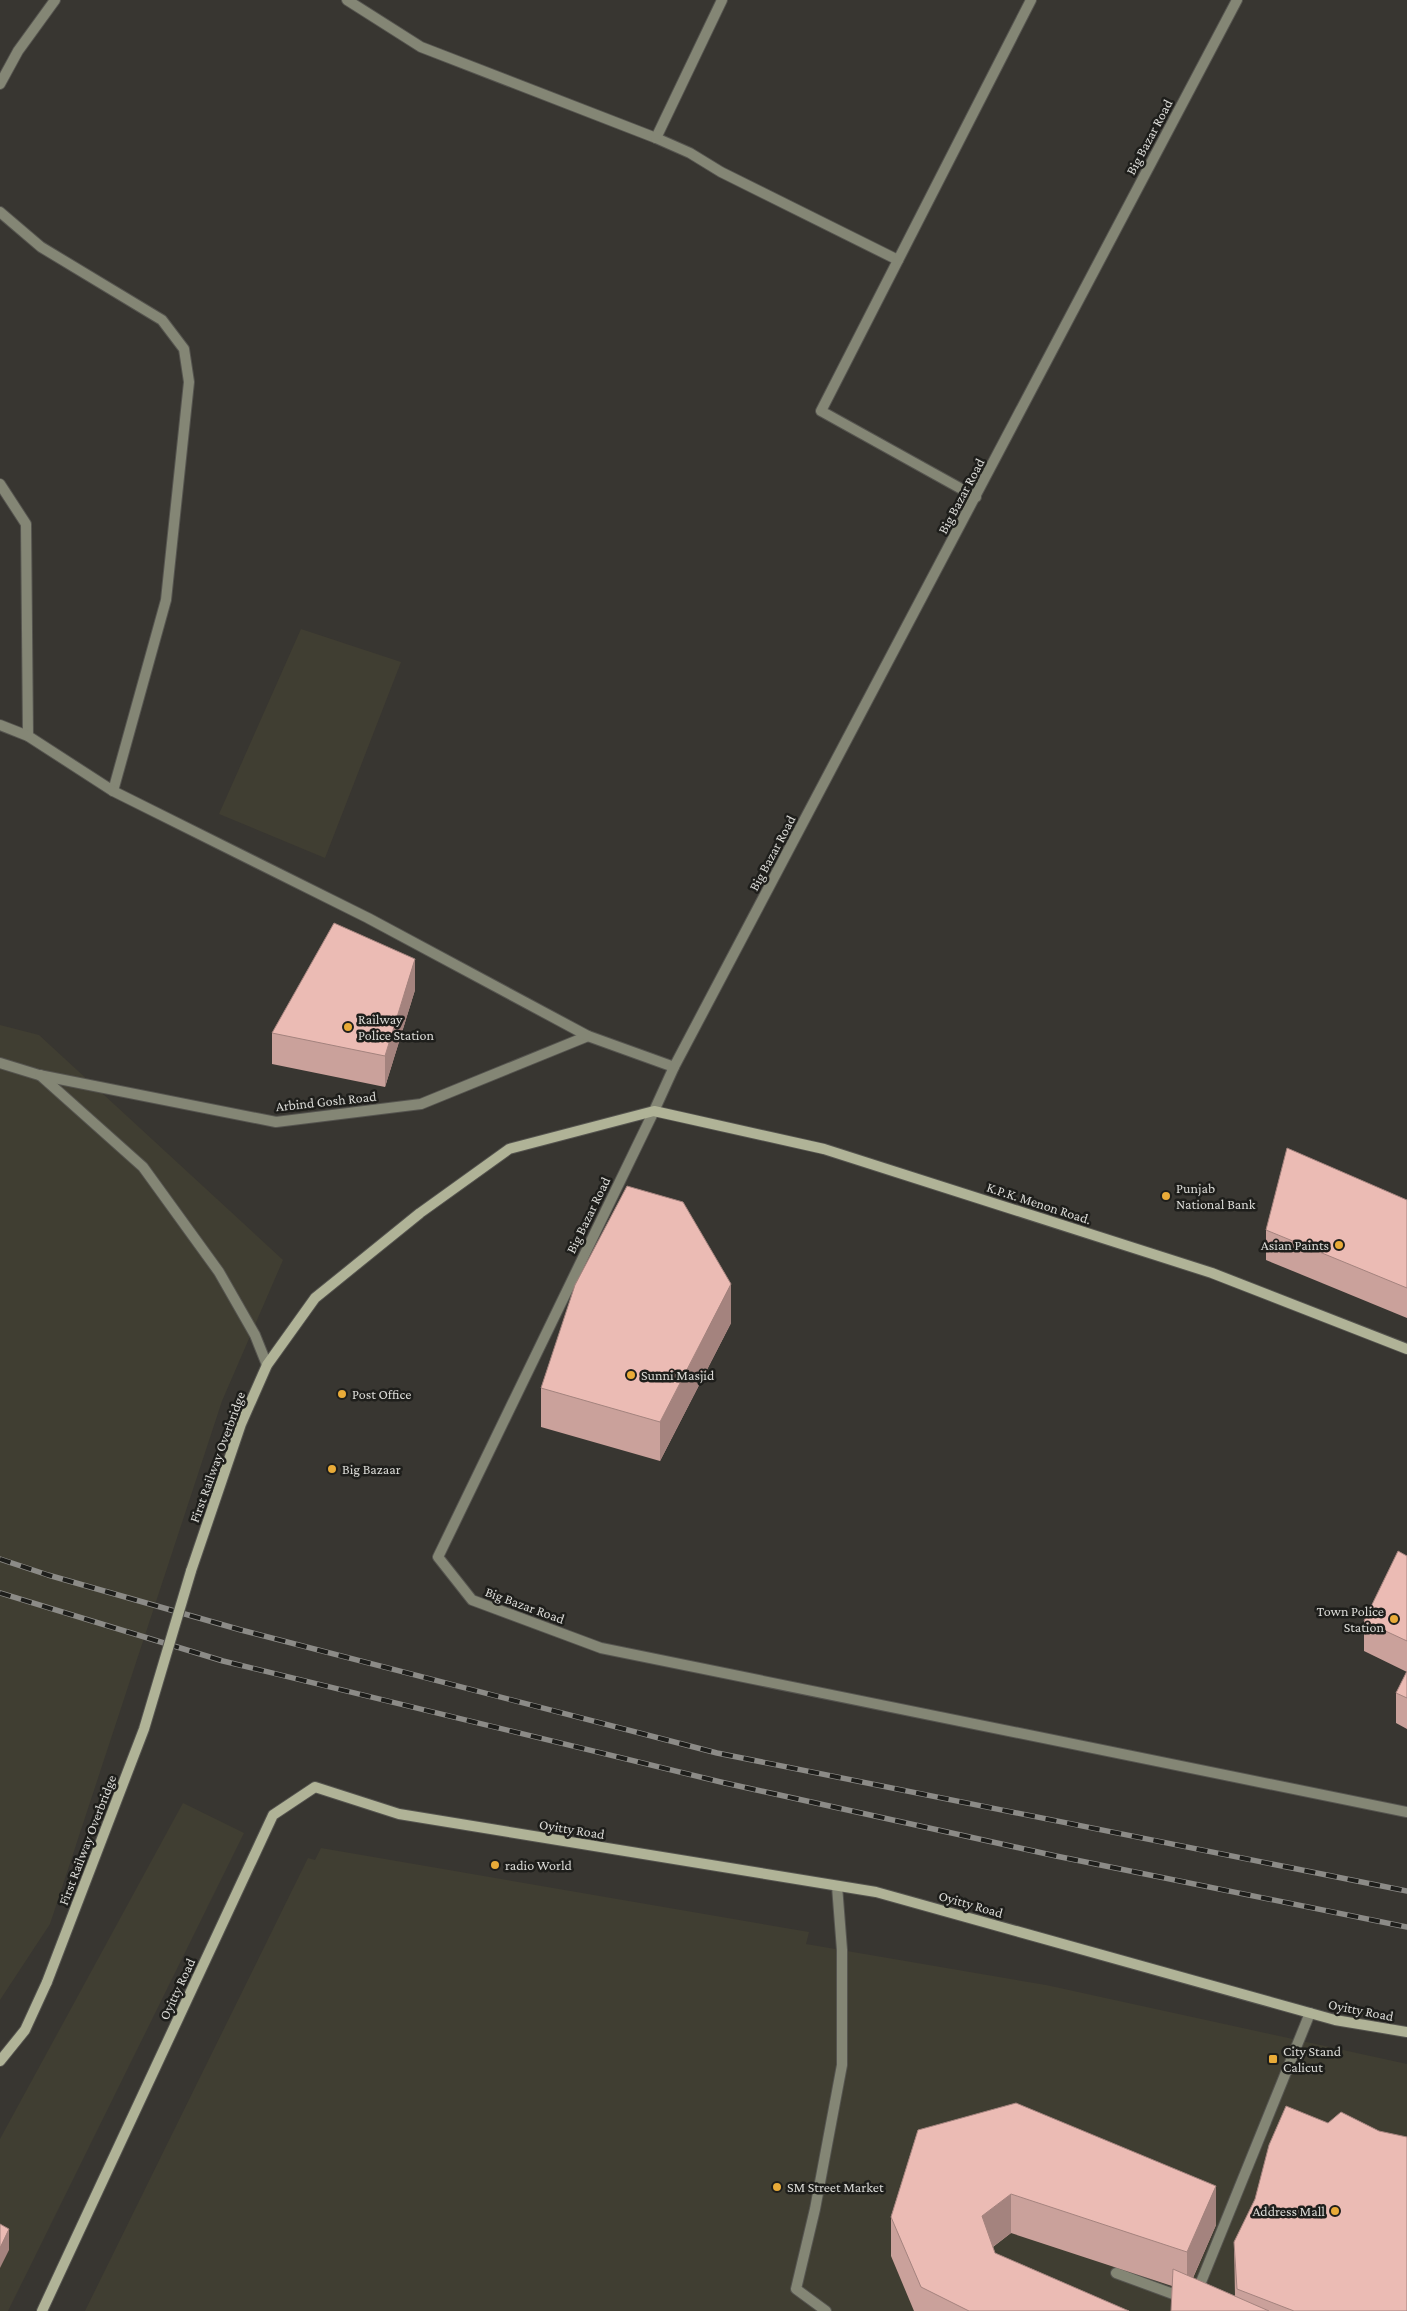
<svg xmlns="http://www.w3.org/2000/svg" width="1407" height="2311" viewBox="0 0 1407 2311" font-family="'Crimson Pro',serif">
<rect width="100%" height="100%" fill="#383631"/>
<g fill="#403e32">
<polygon points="301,629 401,662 325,858 219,814"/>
<polygon points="0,1025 39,1035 283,1260 222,1401 50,1924 0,2000"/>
<polygon points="183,1803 244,1833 8,2311 0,2311 0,2139"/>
<polygon points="321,1848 809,1932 806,1944 1046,1985 1407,2064 1407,2311 85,2311 308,1858 315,1860"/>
</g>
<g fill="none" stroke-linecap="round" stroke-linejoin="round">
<g stroke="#55544f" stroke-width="12">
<g id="service">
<polyline points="0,1063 39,1075 276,1122 421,1104 588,1036"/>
<polyline points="40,1075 143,1167 219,1272 255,1335 267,1365"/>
<polyline points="1116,2273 1184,2298"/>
<polyline points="1197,2292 1310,2013"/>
</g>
</g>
<g stroke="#55544f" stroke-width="12">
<g id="minor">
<polyline points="347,0 421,47 656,138 690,153 721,172 898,260"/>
<polyline points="0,84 18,51 55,0"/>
<polyline points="656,138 722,0"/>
<polyline points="0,212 41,247 162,320 184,349 189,382 166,600 113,791"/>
<polyline points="0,484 26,524 28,736"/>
<polyline points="976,497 821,411 1031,0"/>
<polyline points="0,725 28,736 113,791 368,918 588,1036 674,1067"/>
<polyline points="654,1111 438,1557 472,1600 601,1648 1407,1812"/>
<polyline points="826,2311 796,2289 815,2209 842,2065 842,1950 837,1886"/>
</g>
</g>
<g stroke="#55544f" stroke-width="12">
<polyline id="tertiary" points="654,1111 674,1067 1237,0"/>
</g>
<g stroke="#55544f" stroke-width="12">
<g id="secondary">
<polyline points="191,1571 241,1424 267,1365 315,1298 420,1213 509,1149 654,1111 824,1149 1212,1273 1407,1349"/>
<polyline points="0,2061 25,2030 47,1982"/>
<polyline points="42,2311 273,1815 315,1787 399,1814 876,1892 1335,2020 1407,2032"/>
</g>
</g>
<use href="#service" stroke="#848675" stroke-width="10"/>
<use href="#minor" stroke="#848675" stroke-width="10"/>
<use href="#tertiary" stroke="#848675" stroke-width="10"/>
<use href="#secondary" stroke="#b0b397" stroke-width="10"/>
<g stroke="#8c8b87" stroke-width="5.5">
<g id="rail">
<polyline points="0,1559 48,1575 241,1630 717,1753 1407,1891"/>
<polyline points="0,1593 223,1661 725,1783 1056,1856 1407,1927"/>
</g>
</g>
<use href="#rail" stroke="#1e1e1b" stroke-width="4" stroke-dasharray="11" stroke-linecap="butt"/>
<g stroke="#55544f" stroke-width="12" stroke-linecap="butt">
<polyline id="secondary-bridge" points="47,1982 144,1729 191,1571"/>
</g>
<use href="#secondary-bridge" stroke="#b0b397" stroke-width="10"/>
</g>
<g fill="#caa19b">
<polygon points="415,990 385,1087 272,1064 272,1033"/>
<polygon points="1407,1200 1407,1318 1266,1260 1266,1230"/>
<polygon points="731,1323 660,1461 541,1427 541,1388"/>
<polygon points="1407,1556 1407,1729 1396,1723 1396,1693 1407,1672 1364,1651 1364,1621"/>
<polygon points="918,2130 1216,2225 1193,2278 1235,2296 1234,2242 1407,2311 1171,2311 1172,2286 1011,2233 993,2247 995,2253 1129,2311 914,2311 891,2256 891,2217"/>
</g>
<g fill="#a4837e">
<polygon points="415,959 415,990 385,1087 385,1056"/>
<polygon points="731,1284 731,1323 660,1461 660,1422"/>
<polygon points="1216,2186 1216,2225 1187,2291 1187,2252"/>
<polygon points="1011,2194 1011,2233 982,2255 982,2216"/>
<polygon points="9,2229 9,2250 0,2268 0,2248"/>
</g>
<g fill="#ebbbb4" stroke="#a4837e">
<polygon points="334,923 415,959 385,1056 272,1033"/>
<polygon points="1287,1148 1407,1200 1407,1288 1266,1230"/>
<polygon points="627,1186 683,1202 731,1284 660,1422 541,1388 575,1285"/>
<polygon points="1398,1551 1407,1556 1407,1641 1364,1621"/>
<polygon points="1407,1671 1407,1698 1396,1693"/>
<polygon points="1016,2103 1216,2186 1187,2252 1011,2194 982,2216 995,2253 1129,2311 969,2311 921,2287 891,2217 918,2130"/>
<polygon points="1286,2106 1328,2123 1341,2112 1379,2131 1407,2137 1407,2311 1294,2311 1237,2289 1234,2242 1255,2199 1269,2145"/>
<polygon points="0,2224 9,2229 0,2248"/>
<polygon points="1173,2269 1269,2311 1171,2311"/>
</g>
<g fill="#e9ab38" stroke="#1e1e1b" stroke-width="2">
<circle cx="348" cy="1027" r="5"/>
<circle cx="1166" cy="1196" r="5"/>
<circle cx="1339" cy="1245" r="5"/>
<circle cx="631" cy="1375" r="5"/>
<circle cx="342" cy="1394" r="5"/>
<circle cx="332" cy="1469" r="5"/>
<circle cx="1394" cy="1619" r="5"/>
<circle cx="495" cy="1865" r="5"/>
<rect x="1268" y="2054" width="10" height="10" rx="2.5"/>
<circle cx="777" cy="2187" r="5"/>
<circle cx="1335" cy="2211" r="5"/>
</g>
<g text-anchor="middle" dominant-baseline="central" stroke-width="5" stroke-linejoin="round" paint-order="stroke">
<g font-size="14" fill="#dadad6" stroke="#1e1e1b">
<text transform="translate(1149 137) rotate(-62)">Big Bazar Road</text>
<text transform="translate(961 496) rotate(-62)">Big Bazar Road</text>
<text transform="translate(772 853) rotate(-62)">Big Bazar Road</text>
<text transform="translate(326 1101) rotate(-6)">Arbind Gosh Road</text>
<text transform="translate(1039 1203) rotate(18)">K.P.K. Menon Road.</text>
<text transform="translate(588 1215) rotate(-64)">Big Bazar Road</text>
<text transform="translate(217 1457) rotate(-70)">First Railway Overbridge</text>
<text transform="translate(525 1605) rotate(20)">Big Bazar Road</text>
<text transform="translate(572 1829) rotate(9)">Oyitty Road</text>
<text transform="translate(87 1840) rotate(-69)">First Railway Overbridge</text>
<text transform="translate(971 1904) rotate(16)">Oyitty Road</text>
<text transform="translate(177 1989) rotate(-65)">Oyitty Road</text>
<text transform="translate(1361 2010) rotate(11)">Oyitty Road</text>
</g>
<g font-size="14" fill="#dadad6" stroke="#1e1e1b" text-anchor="start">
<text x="358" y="1019">Railway<tspan x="358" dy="16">Police Station</tspan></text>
<text x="1176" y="1188">Punjab<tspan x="1176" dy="16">National Bank</tspan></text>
<text x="1329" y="1245" text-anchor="end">Asian Paints</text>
<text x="641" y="1375">Sunni Masjid</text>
<text x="352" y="1394">Post Office</text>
<text x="342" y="1469">Big Bazaar</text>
<text x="1384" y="1611" text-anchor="end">Town Police<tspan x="1384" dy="16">Station</tspan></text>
<text x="505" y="1865">radio World</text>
<text x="1283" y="2051">City Stand<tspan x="1283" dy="16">Calicut</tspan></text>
<text x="787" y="2187">SM Street Market</text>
<text x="1325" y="2211" text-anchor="end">Address Mall</text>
</g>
</g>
</svg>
